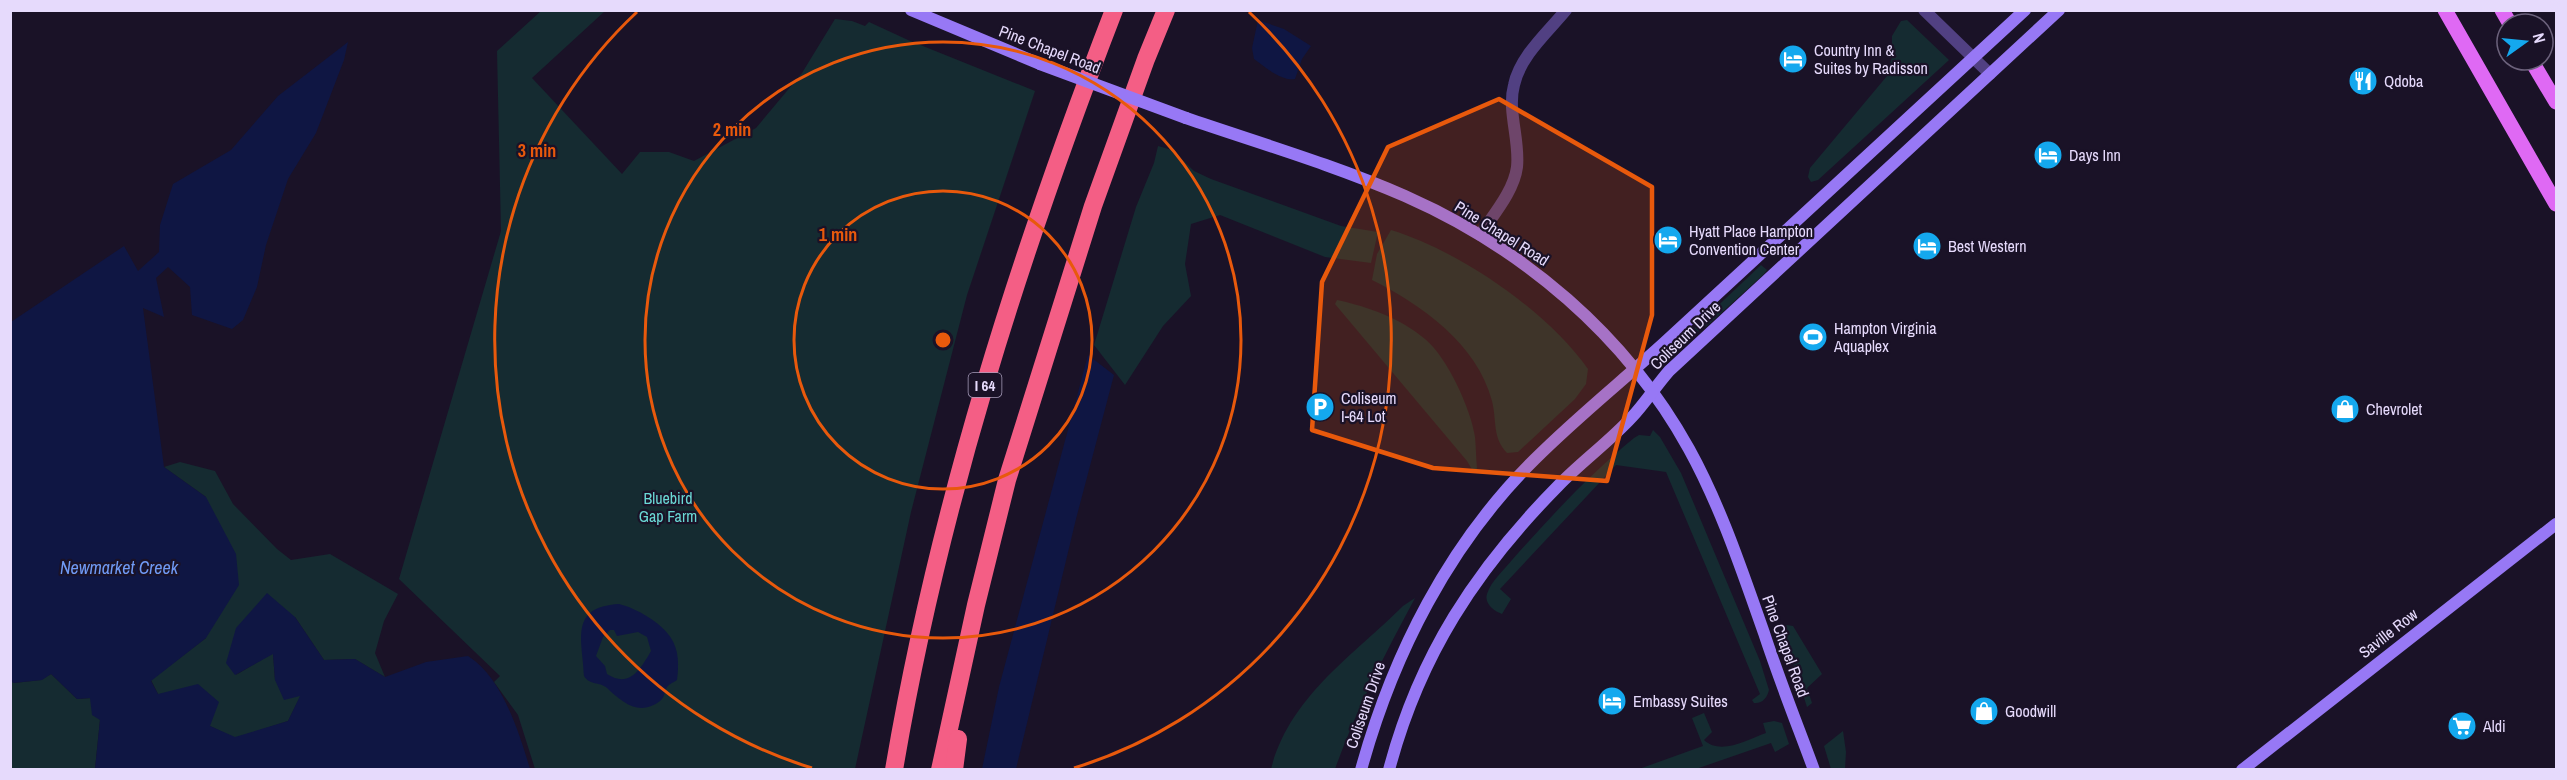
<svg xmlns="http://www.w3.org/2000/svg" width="2567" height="780" viewBox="0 0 2567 780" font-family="'Archivo Narrow',sans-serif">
<rect width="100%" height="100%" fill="#1a1227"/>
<g fill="#152b31">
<polygon points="541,11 605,11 532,78 622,174 640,152 669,152 694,161 756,128 802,73 835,19 852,21 865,26 869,22 908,40 1035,91 967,295 911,512 855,769 535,769 518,715 494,682 500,676 399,579 501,231 497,51"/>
<polygon points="1907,20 1949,60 1818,180 1811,182 1808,177 1810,168 1887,76 1892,57 1892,36 1901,21"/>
<polygon points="1158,146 1172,150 1194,171 1211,179 1341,226 1378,232 1371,263 1325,257 1220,215 1191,224 1185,264 1191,296 1163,326 1125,385 1094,345 1136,207 1154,163"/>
<path d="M1391,230C1460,251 1547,311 1588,369L1586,384L1575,399L1518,452L1507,453C1492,437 1497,421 1492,401C1477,344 1422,305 1372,280L1377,254Z"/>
<polygon points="1761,265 1767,270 1764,274 1708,325 1670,351"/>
<path d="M1337,300C1369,307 1400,318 1425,339C1447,357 1471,409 1475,437C1476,447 1476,458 1477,469L1473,471L1467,461L1335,304Z"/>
<path d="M1653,430L1660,437L1681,473L1760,661L1769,690C1767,698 1762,704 1754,703L1752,700L1760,694L1666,472L1616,465L1500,589L1511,599L1502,614C1494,611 1484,604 1487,594C1491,581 1504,570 1512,560C1550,517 1590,474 1634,438L1639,435L1650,436Z"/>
<polygon points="180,462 215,471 233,504 277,549 291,560 330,554 398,594 384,621 375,653 385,677 355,659 324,660 295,617 236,675 273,653 275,680 301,695 288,721 235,738 210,726 158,694 151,680 206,638 206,497 164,467"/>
<path d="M1415,598C1385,654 1356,710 1335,769H1271C1290,696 1353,656 1403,606Z"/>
<polygon points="1787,625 1793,626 1822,674 1807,688 1812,703 1807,707 1782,629"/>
<polygon points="51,674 77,699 91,698 100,720 95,769 11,769 10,679 14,683 41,680"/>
<path d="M1704,713L1712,732L1704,740C1721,756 1748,739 1766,733L1763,723L1774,721L1782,723L1789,744L1775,752L1771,743L1696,769H1639L1703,746L1692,718Z"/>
<polygon points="1843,731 1846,752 1845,769 1831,769 1824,746"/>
</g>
<g fill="#0f1643" fill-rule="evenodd">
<path d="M1258,20L1284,29L1311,46L1302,59L1295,79C1281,81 1265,67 1254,59L1252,48Z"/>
<path d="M348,42L344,60L316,133L288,179L266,245L257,287L243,320L232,329L192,315L190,287L168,267L156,278L164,317L143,308L164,467L206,497L236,554L239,585L206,638L151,681L158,694L198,684L219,702L210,726L235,737L288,721L300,696L284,700L275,680L273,654L235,675L226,663L236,628L267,593L295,617L324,660L355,659L385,677L426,662L468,656C502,677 519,732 530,769H95L100,720L92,715L90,698L77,699L51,674L42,680L13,683L11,679V322L124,246L138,271L159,252L160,225L173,184L231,150L278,96Z"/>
<polygon points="1088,355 1114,375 1076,519 1016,769 982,769 999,687"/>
<path d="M619,604C636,608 662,623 671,638C679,650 679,666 677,680C673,683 668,684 666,689C664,693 665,697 660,701C639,717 622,702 607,688C599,681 590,686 584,676C583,641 568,607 619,604ZM610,630H614L617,636L638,632L647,637L651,651C641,668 630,689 607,674L605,666L596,656L603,637Z"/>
</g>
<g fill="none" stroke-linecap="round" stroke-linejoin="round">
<g stroke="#514082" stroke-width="12">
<polyline points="1924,10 1990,74"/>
<path d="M1480,235C1493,215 1514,191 1517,167C1520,140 1507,111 1514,85C1520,56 1548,32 1566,10"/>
</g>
<g stroke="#9778f5" stroke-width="12">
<polyline points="911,10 1040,64"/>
<path d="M1186,118C1259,143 1334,165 1405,196C1523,248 1626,335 1689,449C1721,507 1742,571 1764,633C1779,679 1797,724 1814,770"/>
<path d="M1361,770C1393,654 1449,544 1535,459C1576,418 1621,382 1664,343L2025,10"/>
<path d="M1389,770C1419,656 1476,569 1558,486C1581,462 1609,442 1632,417C1645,403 1656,386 1669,371L2059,10"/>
<polyline points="2242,770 2556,524"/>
</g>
<g stroke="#df69f4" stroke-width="15">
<polyline points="2445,10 2556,204"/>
<polyline points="2502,10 2510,24"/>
<polyline points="2531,60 2556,102"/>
</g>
<g stroke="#f45e85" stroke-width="18">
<path d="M894,770C938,509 1019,256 1114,10"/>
<polyline points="940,770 976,605 1007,480 1093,206 1146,59 1166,10"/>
<polyline points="954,770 958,739"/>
</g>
<polyline stroke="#9778f5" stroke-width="12" points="1040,64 1186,118"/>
</g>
<path fill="#e8590c" fill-opacity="0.2" stroke="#e8590c" stroke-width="4.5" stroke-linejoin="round" d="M1499,99L1652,187V315L1607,481L1433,468L1312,430L1322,282L1388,147Z"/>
<g fill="none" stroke="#e8590c" stroke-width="3">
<circle cx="943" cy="340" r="149"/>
<circle cx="943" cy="340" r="298"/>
<path d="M812 768A448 448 0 0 1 637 12M1249 12A448 448 0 0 1 1074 768"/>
</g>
<defs>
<g id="hotel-disc" transform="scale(1.5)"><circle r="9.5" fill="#14a8ee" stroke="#1a1227"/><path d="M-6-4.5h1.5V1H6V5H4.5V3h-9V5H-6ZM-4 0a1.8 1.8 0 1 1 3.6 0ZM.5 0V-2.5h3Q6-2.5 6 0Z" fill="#fff"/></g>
<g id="restaurant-disc" transform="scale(1.5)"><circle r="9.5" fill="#14a8ee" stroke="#1a1227"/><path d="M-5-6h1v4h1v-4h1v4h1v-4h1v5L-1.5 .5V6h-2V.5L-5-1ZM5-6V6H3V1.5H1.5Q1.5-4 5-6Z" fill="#fff"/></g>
<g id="stadium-disc" transform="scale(1.5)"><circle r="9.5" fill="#14a8ee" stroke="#1a1227"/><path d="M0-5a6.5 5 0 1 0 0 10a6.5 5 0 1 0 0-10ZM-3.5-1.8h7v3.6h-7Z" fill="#fff"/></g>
<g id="parking-disc" transform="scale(1.5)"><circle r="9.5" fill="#14a8ee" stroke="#1a1227"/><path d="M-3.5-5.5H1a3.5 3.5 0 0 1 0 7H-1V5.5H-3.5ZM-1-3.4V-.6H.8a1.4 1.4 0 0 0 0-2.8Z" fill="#fff"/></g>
<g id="shop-disc" transform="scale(1.5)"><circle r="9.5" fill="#14a8ee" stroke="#1a1227"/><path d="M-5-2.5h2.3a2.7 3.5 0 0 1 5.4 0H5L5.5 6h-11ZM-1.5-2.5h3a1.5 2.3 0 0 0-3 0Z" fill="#fff"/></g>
<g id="supermarket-disc" transform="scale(1.5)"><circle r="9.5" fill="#14a8ee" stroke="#1a1227"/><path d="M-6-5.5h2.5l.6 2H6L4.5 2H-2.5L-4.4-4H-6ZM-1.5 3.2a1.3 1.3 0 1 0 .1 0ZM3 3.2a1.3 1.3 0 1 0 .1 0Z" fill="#fff"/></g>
</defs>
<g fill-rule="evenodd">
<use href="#hotel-disc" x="1793" y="59"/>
<use href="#restaurant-disc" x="2363" y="81"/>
<use href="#hotel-disc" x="2048" y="155"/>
<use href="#hotel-disc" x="1668" y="240"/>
<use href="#hotel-disc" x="1927" y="246"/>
<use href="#stadium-disc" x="1813" y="337"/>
<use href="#parking-disc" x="1320" y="407"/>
<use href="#shop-disc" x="2345" y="409"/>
<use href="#hotel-disc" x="1612" y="701"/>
<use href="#shop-disc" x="1984" y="711"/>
<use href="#supermarket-disc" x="2462" y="726"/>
</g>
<g text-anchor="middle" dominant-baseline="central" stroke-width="4.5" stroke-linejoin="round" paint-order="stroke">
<rect fill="#1a1227" stroke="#a99ebc" stroke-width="1.5" x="968.5" y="373" width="33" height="24" rx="4.5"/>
<g font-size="15" font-weight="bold" fill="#e6dafc">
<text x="985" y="385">I 64</text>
</g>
<g font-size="16" fill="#e6dafc" stroke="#1a1227">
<text transform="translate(1050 49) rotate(21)">Pine Chapel Road</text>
<text transform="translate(1502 233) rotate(32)">Pine Chapel Road</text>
<text transform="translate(1685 335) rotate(-44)">Coliseum Drive</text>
<text transform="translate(2388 633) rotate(-38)">Saville Row</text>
<text transform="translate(1786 646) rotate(70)">Pine Chapel Road</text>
<text transform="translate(1365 705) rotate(-71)">Coliseum Drive</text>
</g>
<g font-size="16" fill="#e6dafc" stroke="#1a1227" text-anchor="start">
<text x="1814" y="50">Country Inn &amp;<tspan x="1814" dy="18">Suites by Radisson</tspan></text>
<text x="2384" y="81">Qdoba</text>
<text x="2069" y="155">Days Inn</text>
<text x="1689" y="231">Hyatt Place Hampton<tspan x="1689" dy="18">Convention Center</tspan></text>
<text x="1948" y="246">Best Western</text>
<text x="1834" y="328">Hampton Virginia<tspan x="1834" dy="18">Aquaplex</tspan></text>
<text x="1341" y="398">Coliseum<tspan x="1341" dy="18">I-64 Lot</tspan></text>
<text x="2366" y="409">Chevrolet</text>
<text x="1633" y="701">Embassy Suites</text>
<text x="2005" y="711">Goodwill</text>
<text x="2483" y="726">Aldi</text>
</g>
<g font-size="16" fill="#6ad8d5" stroke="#1a1227">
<text x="668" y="498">Bluebird<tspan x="668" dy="18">Gap Farm</tspan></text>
</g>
<g font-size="18" font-style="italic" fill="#709af5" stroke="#1a1227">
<text x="119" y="567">Newmarket Creek</text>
</g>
</g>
<circle cx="943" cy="340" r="9" fill="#e8590c" stroke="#1a1227" stroke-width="3"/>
<g font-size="18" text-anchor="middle" font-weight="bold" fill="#e8590c" stroke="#1a1227" stroke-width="4.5" stroke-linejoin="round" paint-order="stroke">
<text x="732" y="136">2 min</text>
<text x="537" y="157">3 min</text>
<text x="838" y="241">1 min</text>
</g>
<rect width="2567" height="780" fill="none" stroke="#e6dafc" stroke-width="24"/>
<g transform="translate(2525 42) rotate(75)"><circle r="28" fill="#1a1227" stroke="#6c627c" stroke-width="1.5"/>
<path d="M0-4.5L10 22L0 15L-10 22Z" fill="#14a8ee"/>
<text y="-9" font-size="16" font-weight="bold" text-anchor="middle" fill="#e6dafc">N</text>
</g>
</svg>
